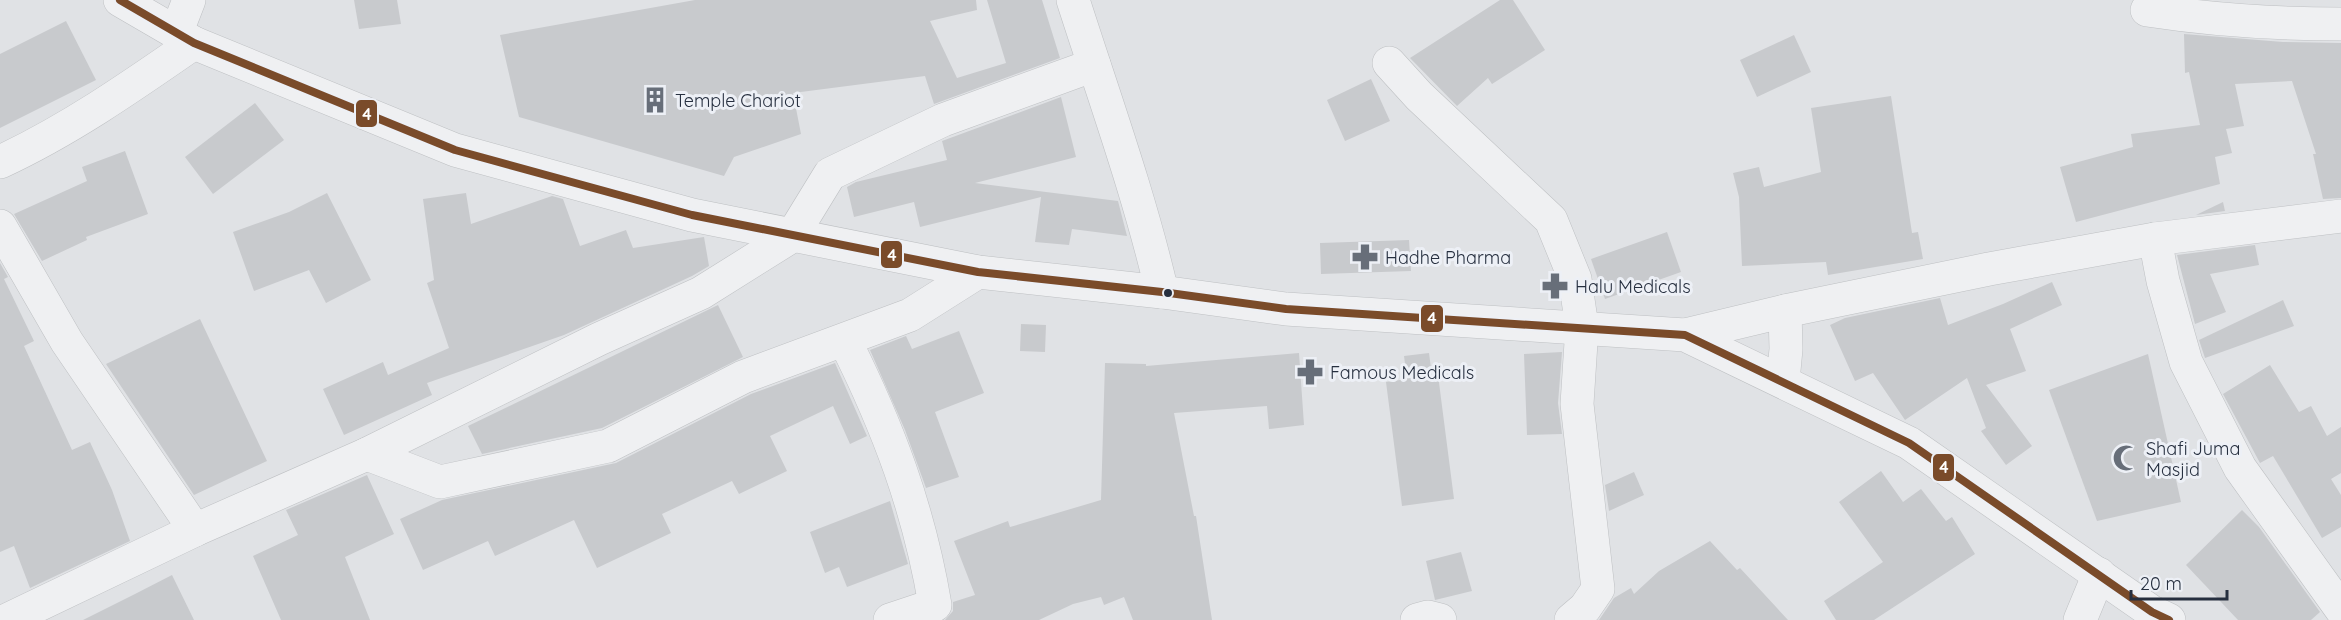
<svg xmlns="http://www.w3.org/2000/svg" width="2341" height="620" viewBox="0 0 2341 620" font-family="Quicksand,sans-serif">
<rect width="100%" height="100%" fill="#e0e2e5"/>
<g fill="#c8cacd">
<polygon points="354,0 397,0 401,24 359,29"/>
<polygon points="695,0 976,0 977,10 930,21 957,78 1006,63 987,0 1042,0 1060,58 934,104 925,76 793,93 801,134 734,157 724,176 519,117 500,35"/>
<polygon points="1500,0 1513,0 1545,50 1492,84 1488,78 1457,106 1410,58"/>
<polygon points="66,21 96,80 0,128 0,54"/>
<polygon points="2184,34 2283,42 2341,43 2341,198 2323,199 2313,154 2316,154 2292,81 2235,84 2244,126 2226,129 2232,153 2215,157 2220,184 2076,222 2060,167 2133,147 2131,134 2200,125 2189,72 2185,73"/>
<polygon points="1794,35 1811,72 1757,97 1740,60"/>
<polygon points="1371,79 1390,121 1345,141 1327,100"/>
<polygon points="1891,96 1912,233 1918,232 1923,259 1828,275 1826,262 1742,266 1739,197 1733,173 1759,167 1764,187 1821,172 1811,108"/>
<polygon points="1061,97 1076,157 975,183 1118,201 1127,236 1072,229 1069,245 1035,242 1041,197 920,227 914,202 854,217 847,187 856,182 947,160 942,141"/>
<polygon points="255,103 284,140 213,194 185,157"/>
<polygon points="125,151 148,214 86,237 87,240 42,261 14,214 87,181 82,167"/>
<polygon points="327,193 371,280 326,303 309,270 254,291 233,232 289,212"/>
<polygon points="466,193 471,224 552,196 563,199 580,246 626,230 633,248 704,237 709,266 692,276 564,335 427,383 432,395 344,435 323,389 383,362 388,375 449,348 427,283 434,280 423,199"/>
<polygon points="2223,202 2225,211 2196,215"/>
<polygon points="1667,232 1681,272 1605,299 1591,259"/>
<polygon points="1409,240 1411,271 1321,274 1320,243"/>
<polygon points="2255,245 2259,265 2210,274 2226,312 2195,324 2177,255"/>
<polygon points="0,263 8,277 4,279 34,341 24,346 72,450 90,442 112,490 130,541 30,588 14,546 0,552"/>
<polygon points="2052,282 2062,305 2010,329 2026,371 1986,385 2032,446 2006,465 1981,431 1986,428 1967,378 1905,420 1873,373 1855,381 1830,325 1845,318 1940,298 1948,325 2003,304"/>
<polygon points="2283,300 2294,326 2205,358 2199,340"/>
<polygon points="718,305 743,357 602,428 482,454 468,426"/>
<polygon points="200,319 267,461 194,495 106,364"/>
<polygon points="1021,324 1046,325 1045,352 1020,351"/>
<polygon points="959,331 984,393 935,412 959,477 926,488 905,430 870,350 906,336 912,349"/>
<polygon points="1562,352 1558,403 1562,434 1527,435 1524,354"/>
<polygon points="1299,353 1304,425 1269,429 1267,406 1174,413 1194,516 1196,516 1212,620 1133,620 1124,597 1104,605 1101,597 1073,604 1039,620 945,620 953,611 953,602 975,595 954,541 1008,521 1010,527 1101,500 1105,363 1146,364 1146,366"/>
<polygon points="1429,353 1432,376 1438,375 1454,499 1402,506 1386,382 1407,379 1404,356"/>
<polygon points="2148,354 2181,502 2097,521 2049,390"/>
<polygon points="835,363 867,436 850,444 833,406 770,436 787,471 739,494 732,481 662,514 671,533 597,568 574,520 495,556 488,541 423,570 400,519 442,500 616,463 751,394"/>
<polygon points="2270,365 2299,412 2311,406 2327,436 2341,427 2341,473 2331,479 2341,495 2341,527 2322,538 2273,456 2260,463 2223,394"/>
<polygon points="1881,471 1903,502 1921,489 1946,521 1952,517 1975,554 1874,620 1836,620 1824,601 1883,562 1839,502"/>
<polygon points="1634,472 1644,495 1609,511 1605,485"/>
<polygon points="367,475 394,534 345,557 370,620 281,620 253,556 298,535 286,510"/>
<polygon points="890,501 908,564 847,587 839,567 825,573 810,532"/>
<polygon points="2242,510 2259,527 2320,612 2311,620 2238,620 2186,565"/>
<polygon points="1710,541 1737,570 1740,568 1788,620 1599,620 1614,598 1631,588 1634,594 1659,571"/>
<polygon points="1461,552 1472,591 1435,600 1426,561"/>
<polygon points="172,575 194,620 83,620 135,594"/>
</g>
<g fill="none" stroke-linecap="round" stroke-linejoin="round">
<g stroke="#bec0c3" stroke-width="34">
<g id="minor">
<path d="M1073,0C1104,97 1139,193 1162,292"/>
<path d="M2147,10C2212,20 2275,24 2341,24"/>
<polyline points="177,31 189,0"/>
<polyline points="1389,63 1419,96 1551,220 1575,279 1582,327 1577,404 1598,589 1585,608 1571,620"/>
<path d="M0,162C69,130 132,86 194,43"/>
<polyline points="0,226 67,342 195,530"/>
<polyline points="2155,239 2163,281 2186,362 2240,468 2341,609"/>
<polyline points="1685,335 1785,311 1989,269 2155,239 2341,216"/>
<path d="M845,341C888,427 919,509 935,605L890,620"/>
<polyline points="1783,381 1786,349 1785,311"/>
<polyline points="367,454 440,482 608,446 743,377 910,315 978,272"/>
<polyline points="7,620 195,530 367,454 599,339 701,293 792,236 830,174 943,120 1094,65"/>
<polyline points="1417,620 1428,617 1440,620"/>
<polyline points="2080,620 2099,574"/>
</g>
</g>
<g stroke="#bec0c3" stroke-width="34">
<polyline id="tertiary" points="120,0 194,43 455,150 692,215 978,272 1162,292 1286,309 1685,335 1909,443 2152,612 2169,620"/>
</g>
<use href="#minor" stroke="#eff0f2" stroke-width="33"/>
<use href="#tertiary" stroke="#eff0f2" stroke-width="33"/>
<g stroke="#edf0f6" stroke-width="12">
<polyline id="bus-1" points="120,0 194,43 455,150 692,215 978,272 1162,292 1286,309 1685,335 1909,443 2152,612 2169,620"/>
</g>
<use href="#bus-1" stroke="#7a4b2a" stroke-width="8"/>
</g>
<defs>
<g id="building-bare" transform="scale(2.07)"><path d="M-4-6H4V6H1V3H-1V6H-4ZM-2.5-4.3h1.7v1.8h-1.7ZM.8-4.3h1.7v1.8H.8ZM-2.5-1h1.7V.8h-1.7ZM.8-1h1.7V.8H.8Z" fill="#676e79" stroke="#edf0f6" stroke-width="2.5" paint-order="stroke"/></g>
<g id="pharmacy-bare" transform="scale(2.07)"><path d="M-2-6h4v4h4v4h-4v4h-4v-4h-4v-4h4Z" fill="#676e79" stroke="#edf0f6" stroke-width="2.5" paint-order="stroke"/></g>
<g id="mosque-bare" transform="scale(2.07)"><path d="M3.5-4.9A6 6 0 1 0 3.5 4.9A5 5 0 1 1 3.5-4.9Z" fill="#676e79" stroke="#edf0f6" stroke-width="2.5" paint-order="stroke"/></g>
</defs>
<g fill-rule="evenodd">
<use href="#building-bare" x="655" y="100"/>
<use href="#pharmacy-bare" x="1365" y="257"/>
<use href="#pharmacy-bare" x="1555" y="286"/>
<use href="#pharmacy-bare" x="1310" y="372"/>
<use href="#mosque-bare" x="2126" y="458"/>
</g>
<circle fill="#262f3f" stroke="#edf0f6" stroke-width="2" cx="1168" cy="293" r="5"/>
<g text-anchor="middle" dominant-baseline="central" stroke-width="6" stroke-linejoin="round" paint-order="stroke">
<g font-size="18" fill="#262f3f" stroke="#edf0f6" text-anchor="start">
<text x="675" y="100">Temple Chariot</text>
<text x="1385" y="257">Hadhe Pharma</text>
<text x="1575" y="286">Halu Medicals</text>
<text x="1330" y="372">Famous Medicals</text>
<text x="2146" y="448">Shafi Juma<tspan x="2146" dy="21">Masjid</tspan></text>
</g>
</g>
<g stroke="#edf0f6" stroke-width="2">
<rect x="355" y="99" width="23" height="29" rx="6" fill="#7a4b2a"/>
<rect x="880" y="240" width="23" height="29" rx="6" fill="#7a4b2a"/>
<rect x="1420" y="304" width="24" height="29" rx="6" fill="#7a4b2a"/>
<rect x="1932" y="453" width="23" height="29" rx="6" fill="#7a4b2a"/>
</g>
<g font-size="16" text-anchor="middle" font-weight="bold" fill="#fff">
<text x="367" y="120">4</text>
<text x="892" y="261">4</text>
<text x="1432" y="324">4</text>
<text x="1944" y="473">4</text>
</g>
<path d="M2131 590v9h96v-9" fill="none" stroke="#262f3f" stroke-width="3"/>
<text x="2140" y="590" font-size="18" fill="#262f3f" stroke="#edf0f6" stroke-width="4.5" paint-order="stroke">20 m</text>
</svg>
